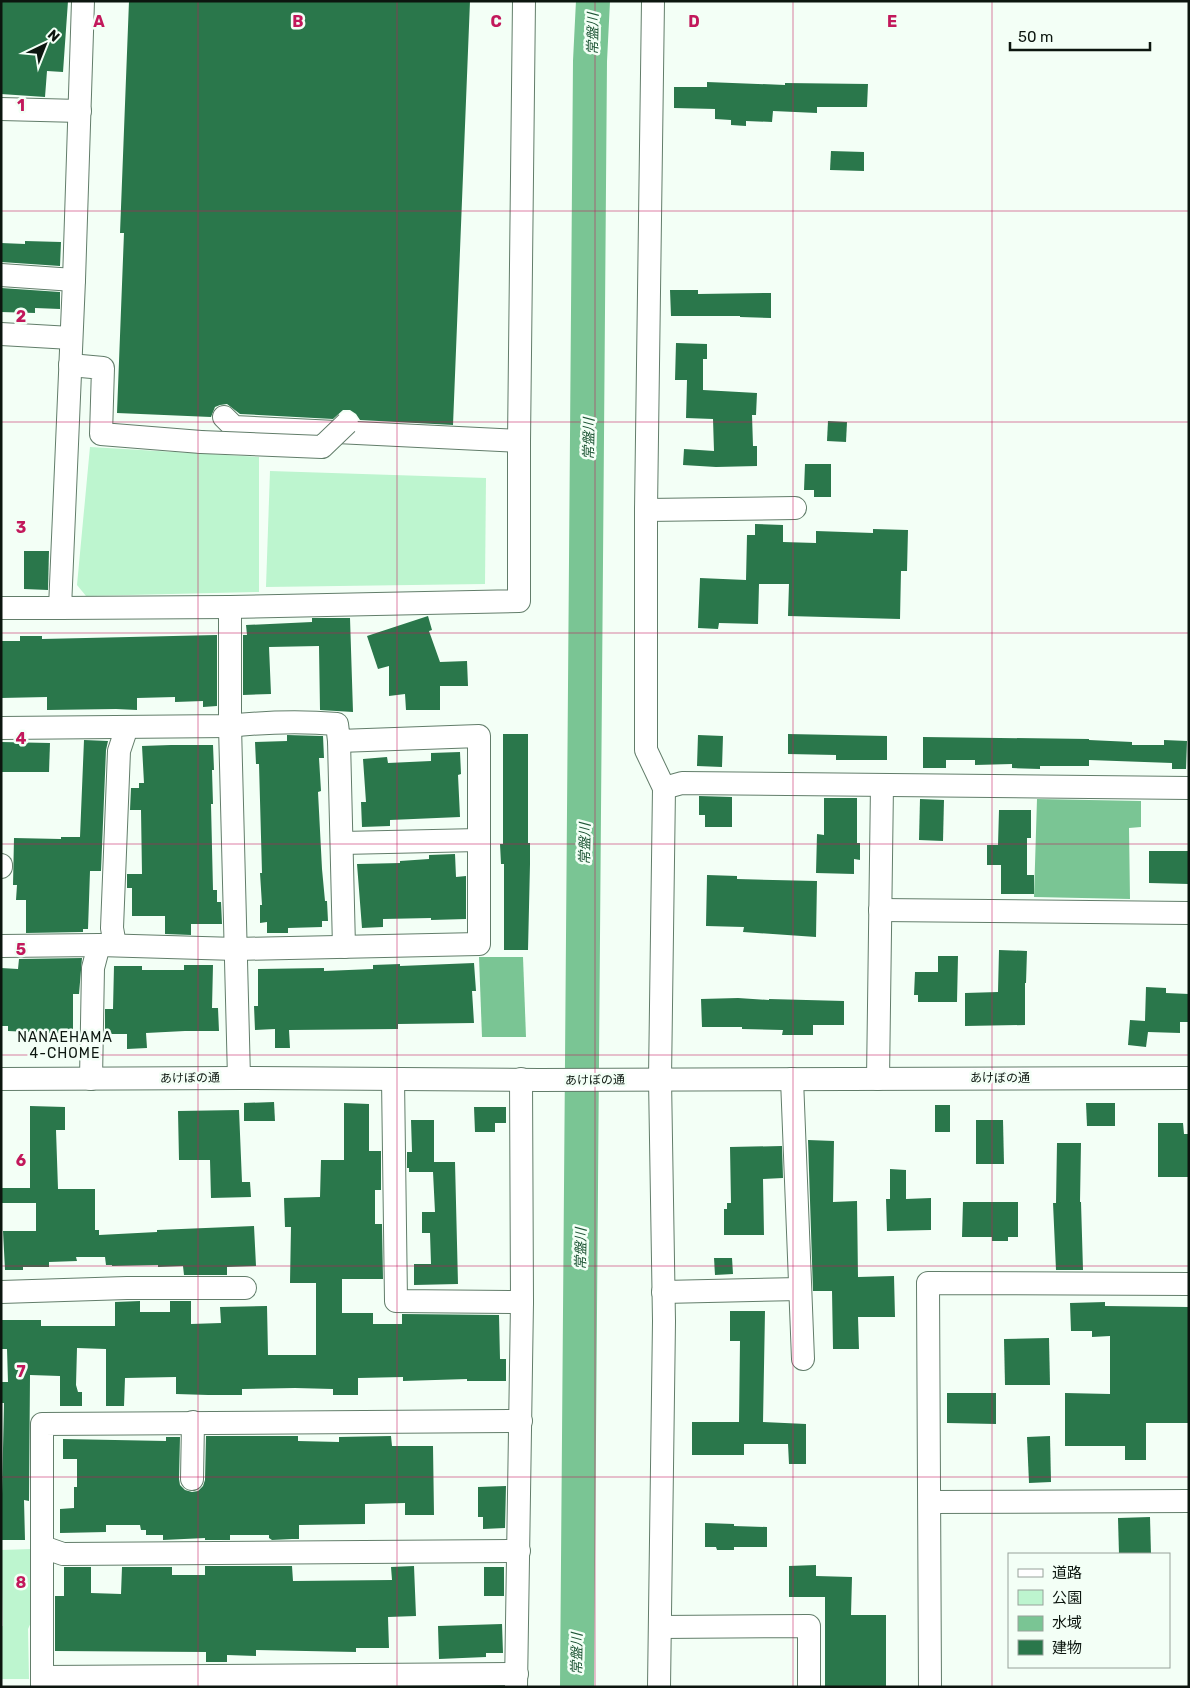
<svg xmlns="http://www.w3.org/2000/svg" width="1190" height="1688" viewBox="0 0 1190 1688" font-family="Rubik,'Noto Sans JP',sans-serif">
<rect width="100%" height="100%" fill="#f3fff6"/>
<g fill="#bdf5cf">
<polygon points="90,447 259,457 259,592 86,596 77,585"/>
<polygon points="270,471 486,478 485,584 266,587"/>
<polygon points="32,1549 33,1618 28,1629 29,1679 1,1679 1,1626 3,1626 1,1550"/>
</g>
<g fill="#7ac594">
<polygon points="1037,799 1141,801 1141,827 1129,828 1130,899 1034,897"/>
<polygon points="479,957 523,957 526,1037 482,1037"/>
</g>
<g fill="none" stroke-linecap="round" stroke-linejoin="round">
<polyline stroke="#7ac594" stroke-width="34" points="577,1687 590,61 593,1"/>
</g>
<g fill="#2a774b">
<polygon points="1,1 68,1 63,72 47,71 45,97 1,94"/>
<polygon points="129,1 470,1 453,425 360,420 356,414 350,410 343,410 333,419 240,414 227,404 220,405 215,407 211,417 117,413 124,233 120,233"/>
<polygon points="707,82 785,85 785,83 868,84 867,107 817,107 817,113 773,111 772,122 746,121 746,126 731,125 731,120 715,119 715,109 674,108 674,87 707,87"/>
<polygon points="831,151 864,152 864,171 830,170"/>
<polygon points="25,241 61,242 60,266 1,262 1,243 25,244"/>
<polygon points="1,288 60,292 60,309 35,308 35,313 1,312"/>
<polygon points="670,290 698,290 698,294 771,293 771,318 740,317 740,316 671,316"/>
<polygon points="676,343 707,344 707,359 703,359 703,390 757,393 756,415 752,415 753,446 757,446 757,466 716,467 683,465 684,449 714,451 713,419 686,418 687,380 675,380"/>
<polygon points="828,421 847,422 846,442 827,441"/>
<polygon points="805,464 831,464 831,497 814,497 814,490 804,490"/>
<polygon points="755,524 783,525 783,542 816,543 816,531 873,533 873,529 908,530 907,571 901,571 900,619 788,616 789,584 759,584 758,624 719,623 718,629 698,628 700,578 746,580 747,535 755,535"/>
<polygon points="24,551 49,551 48,590 24,589"/>
<polygon points="428,616 432,630 429,631 440,662 467,661 468,686 440,686 440,710 406,710 405,694 389,696 389,666 378,669 367,636"/>
<polygon points="312,618 350,618 353,712 320,710 319,646 269,647 271,694 243,695 243,635 247,635 246,625 312,622"/>
<polygon points="217,635 217,706 203,707 203,701 175,702 175,697 137,698 137,710 116,709 47,710 47,697 1,698 1,641 20,641 20,636 42,636 42,639"/>
<polygon points="503,734 528,734 528,843 530,843 530,864 528,950 504,950 504,864 501,864 500,844 503,844"/>
<polygon points="788,734 887,736 887,760 836,760 836,755 788,754"/>
<polygon points="287,735 323,736 324,758 319,758 321,791 318,792 322,869 325,901 327,901 328,921 322,921 322,927 288,928 288,933 267,933 267,922 260,923 260,905 262,905 260,873 262,873 259,764 256,764 255,742 287,741"/>
<polygon points="698,735 723,736 722,767 697,766"/>
<polygon points="923,737 1089,739 1089,740 1132,742 1132,745 1164,745 1164,740 1187,741 1186,769 1172,769 1172,763 1089,760 1089,766 1040,766 1040,769 1012,768 1012,764 975,765 975,760 946,760 946,768 923,768"/>
<polygon points="84,740 108,741 106,750 101,871 90,871 88,929 83,929 83,932 26,933 26,900 16,900 17,885 13,885 14,838 61,839 61,837 80,837"/>
<polygon points="1,742 50,743 49,772 1,772"/>
<polygon points="171,745 213,745 214,770 212,770 213,804 211,804 213,890 217,890 217,902 221,902 222,924 191,924 191,935 165,934 165,916 132,916 132,888 127,888 127,874 142,874 141,810 130,810 131,788 139,788 139,783 144,783 142,746"/>
<polygon points="460,752 461,774 458,775 460,817 390,820 390,826 362,827 361,802 366,802 363,759 387,757 388,763 431,761 431,753"/>
<polygon points="699,796 732,797 732,827 705,827 705,815 699,815"/>
<polygon points="824,798 857,798 857,843 860,843 860,860 854,859 854,874 816,873 817,834 824,835"/>
<polygon points="920,799 944,800 943,841 919,840"/>
<polygon points="999,810 1031,810 1031,838 1027,838 1027,875 1034,875 1034,894 1001,894 1001,865 987,865 987,845 998,845"/>
<polygon points="1149,851 1189,851 1189,884 1149,883"/>
<polygon points="455,854 456,877 466,876 466,919 431,920 431,918 383,919 383,927 362,928 357,864 400,863 400,861 429,859 429,855"/>
<polygon points="707,875 737,876 737,879 817,881 816,937 743,932 744,927 706,926"/>
<polygon points="999,950 1027,951 1026,983 1025,983 1025,1025 965,1026 965,993 998,992"/>
<polygon points="938,956 958,956 957,1002 918,1002 918,995 914,995 915,972 938,972"/>
<polygon points="82,958 79,994 73,994 73,1034 8,1031 8,1026 1,1026 1,968 18,969 19,959"/>
<polygon points="474,963 476,991 472,991 474,1023 398,1024 398,1029 289,1030 290,1048 275,1048 275,1029 255,1030 254,1006 258,1006 258,969 324,968 324,971 373,969 373,965 400,964 400,966"/>
<polygon points="184,965 213,965 212,1008 218,1008 219,1031 185,1031 146,1033 147,1048 127,1049 127,1034 105,1034 105,1009 113,1009 114,966 142,966 142,970 184,970"/>
<polygon points="1146,987 1166,988 1166,993 1189,994 1189,1022 1180,1022 1180,1033 1148,1032 1146,1047 1128,1045 1130,1020 1145,1021"/>
<polygon points="738,998 769,1000 769,999 844,1001 844,1025 813,1025 813,1035 782,1035 783,1030 742,1029 742,1027 702,1027 701,999"/>
<polygon points="274,1102 275,1121 244,1121 244,1103"/>
<polygon points="344,1103 369,1104 369,1151 381,1151 381,1190 375,1190 375,1224 382,1224 383,1279 342,1279 342,1313 373,1313 373,1324 402,1324 402,1314 499,1315 500,1359 506,1359 506,1381 467,1381 467,1379 403,1381 403,1377 358,1378 358,1395 333,1395 333,1389 295,1388 242,1389 242,1395 208,1395 176,1394 176,1377 125,1378 124,1406 106,1406 106,1349 77,1348 76,1385 78,1392 82,1392 82,1406 60,1406 60,1376 30,1375 29,1501 24,1500 25,1540 1,1540 4,1403 1,1403 1,1382 8,1382 7,1349 1,1349 1,1320 41,1320 41,1326 115,1326 115,1302 140,1301 140,1312 170,1312 170,1301 191,1301 191,1324 221,1323 220,1307 267,1306 268,1355 316,1355 316,1283 290,1283 291,1227 285,1227 284,1198 320,1197 321,1160 344,1160"/>
<polygon points="1086,1103 1115,1103 1115,1126 1087,1126"/>
<rect x="935" y="1105" width="15" height="27"/>
<polygon points="30,1106 65,1107 65,1130 56,1130 58,1189 95,1189 95,1230 99,1230 99,1235 157,1232 157,1230 254,1226 256,1266 227,1267 227,1275 184,1275 183,1266 158,1267 158,1265 112,1266 112,1265 106,1265 105,1257 76,1257 77,1261 49,1262 49,1267 23,1267 23,1270 5,1270 3,1231 36,1231 36,1203 1,1203 1,1188 30,1188"/>
<polygon points="474,1107 506,1107 506,1123 495,1123 495,1132 475,1132"/>
<polygon points="239,1110 242,1182 250,1182 251,1197 211,1198 210,1160 179,1160 178,1111"/>
<polygon points="411,1120 434,1120 434,1162 455,1162 458,1284 414,1285 414,1264 431,1264 430,1233 422,1233 422,1212 435,1212 433,1172 409,1172 409,1168 407,1168 407,1152 412,1152"/>
<polygon points="976,1120 1003,1120 1004,1164 976,1164"/>
<polygon points="1158,1123 1183,1123 1184,1134 1189,1134 1189,1177 1158,1177"/>
<polygon points="808,1140 834,1141 833,1202 857,1201 858,1277 894,1276 895,1317 858,1317 859,1349 833,1349 832,1291 813,1291"/>
<polygon points="1057,1143 1081,1143 1080,1202 1081,1202 1083,1270 1056,1270 1053,1203 1056,1203"/>
<polygon points="782,1146 783,1178 763,1179 764,1235 724,1235 724,1209 727,1209 727,1203 731,1203 730,1147"/>
<polygon points="890,1169 906,1170 906,1199 931,1198 931,1230 887,1231 886,1199 890,1199"/>
<polygon points="963,1202 1018,1202 1018,1237 1008,1237 1008,1241 992,1241 992,1237 962,1237"/>
<polygon points="714,1258 732,1258 733,1274 715,1275"/>
<polygon points="1105,1302 1105,1306 1189,1307 1189,1423 1146,1423 1146,1460 1125,1460 1125,1446 1065,1446 1065,1393 1110,1394 1110,1336 1092,1337 1092,1331 1071,1331 1070,1303"/>
<polygon points="730,1311 765,1311 763,1422 806,1424 806,1464 789,1464 788,1444 744,1444 744,1455 692,1455 692,1422 739,1422 740,1341 730,1341"/>
<polygon points="1049,1338 1050,1385 1005,1385 1004,1339"/>
<polygon points="947,1393 996,1393 996,1424 947,1423"/>
<polygon points="206,1436 298,1436 298,1441 339,1442 339,1437 391,1436 392,1446 433,1446 434,1515 405,1515 405,1503 365,1504 365,1524 299,1525 299,1539 292,1539 272,1540 269,1538 269,1535 230,1535 230,1540 205,1540 205,1538 163,1540 163,1535 146,1535 146,1530 141,1530 140,1525 106,1525 106,1532 60,1533 60,1509 74,1508 74,1487 77,1487 77,1459 63,1459 63,1439 166,1441 166,1437 180,1437 179,1479 180,1485 185,1490 192,1492 198,1491 203,1486 205,1480"/>
<polygon points="1050,1436 1051,1482 1029,1483 1027,1437"/>
<polygon points="506,1486 505,1528 483,1529 483,1517 478,1517 478,1487"/>
<polygon points="1150,1517 1151,1554 1119,1554 1118,1518"/>
<polygon points="705,1523 734,1524 734,1526 767,1527 767,1547 734,1547 734,1550 717,1550 716,1547 705,1547"/>
<polygon points="816,1565 816,1576 852,1577 851,1615 886,1615 886,1687 825,1687 825,1597 789,1597 789,1566"/>
<polygon points="205,1566 292,1566 293,1581 392,1580 391,1567 414,1566 416,1616 388,1617 389,1648 356,1648 356,1652 256,1650 256,1656 227,1655 227,1662 206,1662 206,1652 55,1651 55,1596 64,1596 64,1567 91,1567 91,1593 121,1594 122,1567 172,1567 172,1575 205,1575"/>
<rect x="484" y="1567" width="20" height="29"/>
<polygon points="502,1624 503,1653 486,1653 486,1657 439,1659 438,1626"/>
</g>
<g fill="none" stroke-linecap="round" stroke-linejoin="round">
<g stroke="#627d6a" stroke-width="24">
<g id="minor">
<polyline points="83,1 74,280 60,608 230,607 519,601 519,441 524,1"/>
<polyline points="653,1 646,510 646,750 664,788 660,1079 664,1321 659,1687"/>
<polyline points="1,109 80,111"/>
<polyline points="1,275 74,280"/>
<polyline points="1,334 71,338"/>
<polyline points="70,365 103,368 101,434 201,442"/>
<polyline points="224,417 234,427 519,441"/>
<polyline points="646,510 795,508"/>
<polyline points="230,607 230,726 239,1078"/>
<polyline points="1,608 60,608"/>
<path d="M1,728L230,726C265,722 302,721 337,724L339,741L479,736V944L236,949L99,945L1,946"/>
<polyline points="339,741 344,947"/>
<polyline points="664,788 682,783 1189,788"/>
<polyline points="342,843 479,840"/>
<polyline points="1,867 1,865"/>
<polyline points="880,910 1189,913"/>
<polyline points="115,945 112,928 119,751 127,727"/>
<polyline points="1,1079 239,1078 539,1080 1189,1078"/>
<polyline points="91,1079 93,968 99,945"/>
<polyline points="393,1079 396,1301 522,1302"/>
<polyline points="792,1079 803,1359"/>
<polyline points="878,1079 882,785"/>
<polyline points="1,1292 127,1288 245,1288"/>
<polyline points="663,1292 800,1289"/>
<polyline points="192,1479 193,1422"/>
<polyline points="930,1502 1189,1501"/>
<polyline points="43,1547 63,1554 519,1551"/>
<polyline points="660,1627 809,1626 809,1687"/>
<polyline points="42,1677 517,1674"/>
<polyline points="42,1687 42,1424 521,1421"/>
<polyline points="516,1687 522,1302 521,1079"/>
<polyline points="930,1687 928,1283 1189,1284"/>
</g>
</g>
<use href="#minor" stroke="#fff" stroke-width="22"/>
<g stroke="#627d6a" stroke-width="24" stroke-linecap="butt">
<polyline id="minor-bridge" points="201,442 322,447 347,423"/>
</g>
<use href="#minor-bridge" stroke="#fff" stroke-width="22"/>
</g>
<path fill="none" stroke="#c2185b" stroke-width="1" stroke-opacity="0.55" d="M198,1V1687M397,1V1687M595,1V1687M793,1V1687M992,1V1687M1,211H1189M1,422H1189M1,633H1189M1,844H1189M1,1055H1189M1,1266H1189M1,1477H1189"/>
<g text-anchor="middle" dominant-baseline="central" stroke-width="5" stroke-linejoin="round" paint-order="stroke">
<g font-size="12" fill="#0c160f" stroke="#f3fff6">
<text transform="translate(190 1078) rotate(-1)">あけぼの通</text>
<text x="1000" y="1078">あけぼの通</text>
<text transform="translate(595 1080) rotate(-1)">あけぼの通</text>
</g>
<g font-size="14" font-style="italic" fill="#1f5636" stroke="#f3fff6">
<text transform="translate(593 34) rotate(-89)">常盤川</text>
<text transform="translate(589 439) rotate(-89)">常盤川</text>
<text transform="translate(585 844) rotate(-89)">常盤川</text>
<text transform="translate(581 1249) rotate(-89)">常盤川</text>
<text transform="translate(577 1654) rotate(-89)">常盤川</text>
</g>
<g font-size="14" letter-spacing="1" fill="#0c160f" stroke="#f3fff6">
<text x="65" y="1037">NANAEHAMA<tspan x="65" dy="16">4-CHOME</tspan></text>
</g>
</g>
<g font-size="16" text-anchor="middle" font-weight="bold" fill="#c2185b" stroke="#f3fff6" stroke-width="5" stroke-linejoin="round" paint-order="stroke">
<text x="99" y="27">A</text>
<text x="298" y="27">B</text>
<text x="496" y="27">C</text>
<text x="694" y="27">D</text>
<text x="892" y="27">E</text>
<text x="21" y="111">1</text>
<text x="21" y="322">2</text>
<text x="21" y="533">3</text>
<text x="21" y="744">4</text>
<text x="21" y="955">5</text>
<text x="21" y="1166">6</text>
<text x="21" y="1377">7</text>
<text x="21" y="1588">8</text>
</g>
<rect width="1190" height="1688" fill="none" stroke="#0c160f" stroke-width="5"/>
<rect x="1008" y="1553" width="162" height="115" fill="#f3fff6" stroke="#97a29a"/>
<rect x="1018" y="1569" width="25" height="8" fill="#ffffff" stroke="#97a29a"/>
<text x="1052" y="1578" font-size="15" fill="#0c160f">道路</text>
<rect x="1018" y="1590" width="25" height="15" fill="#bdf5cf" stroke="#97a29a"/>
<text x="1052" y="1603" font-size="15" fill="#0c160f">公園</text>
<rect x="1018" y="1616" width="25" height="15" fill="#7ac594" stroke="#97a29a"/>
<text x="1052" y="1628" font-size="15" fill="#0c160f">水域</text>
<rect x="1018" y="1640" width="25" height="15" fill="#2a774b" stroke="#97a29a"/>
<text x="1052" y="1653" font-size="15" fill="#0c160f">建物</text>
<g transform="translate(45 45) rotate(43)" stroke="#f3fff6" stroke-width="4" paint-order="stroke">
<path d="M0-4L9 19L0 12L-9 19Z" fill="#0c160f"/>
<text y="-8" font-size="14" font-weight="bold" text-anchor="middle" fill="#0c160f">N</text>
</g>
<path d="M1010 42v8h140v-8" fill="none" stroke="#0c160f" stroke-width="2.5"/>
<text x="1018" y="42" font-size="15" fill="#0c160f" stroke="#f3fff6" stroke-width="4" paint-order="stroke">50 m</text>
</svg>
